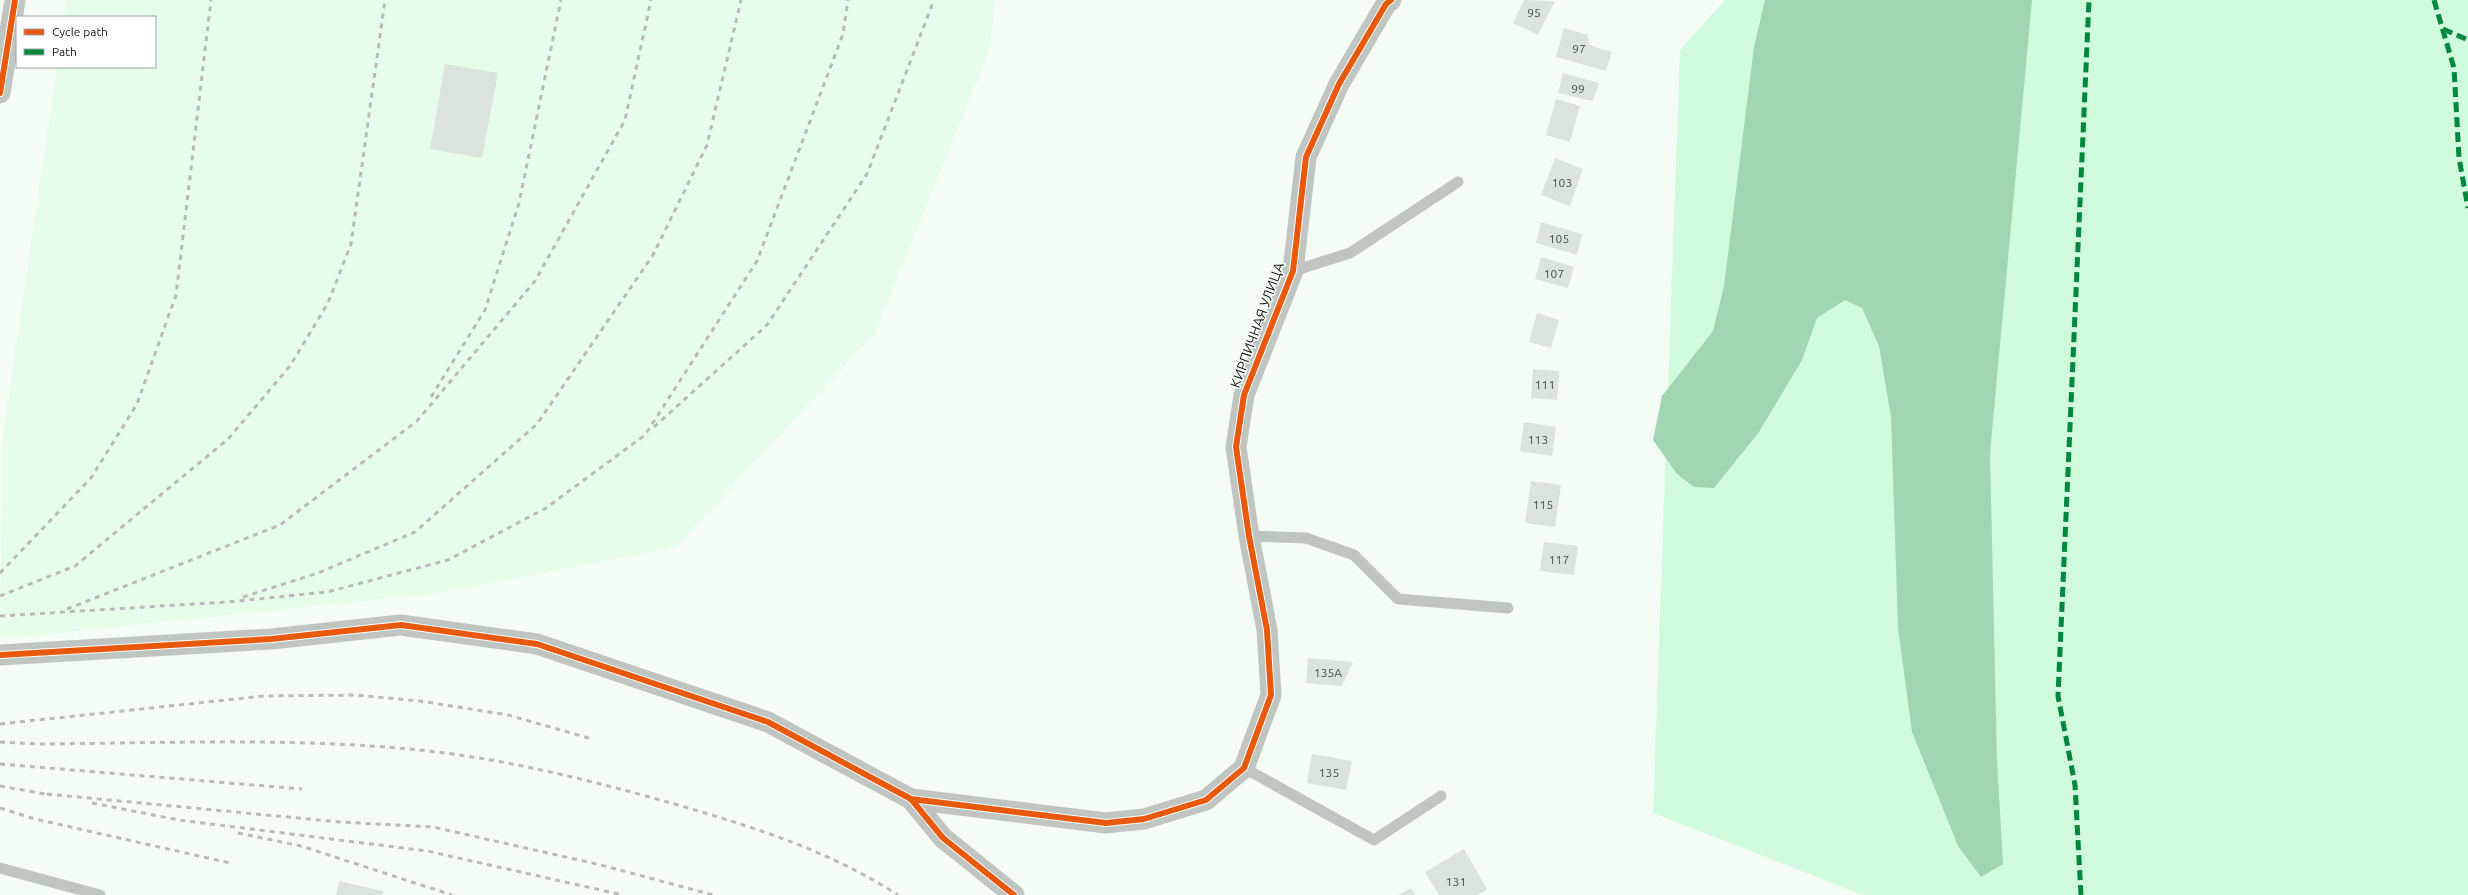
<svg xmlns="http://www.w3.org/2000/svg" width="2468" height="895" viewBox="0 0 2468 895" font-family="Ubuntu,sans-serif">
<rect width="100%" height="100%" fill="#f4fcf5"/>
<polygon fill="#e7fdec" points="67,0 995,0 990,49 875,333 676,547 440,593 0,639 2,441 57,67 155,67 155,17 64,17"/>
<polygon fill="#d1fbdd" points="1725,0 2468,0 2468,895 1863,895 1653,813 1680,50"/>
<polygon fill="#a2d6b2" points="1765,0 2032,0 1990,453 1997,761 2003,864 1981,877 1958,846 1912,732 1898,628 1891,417 1879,346 1862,308 1845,300 1817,318 1802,360 1759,432 1714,488 1694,487 1677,474 1653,440 1662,396 1713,331 1724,286 1754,47"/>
<g fill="#dbe3dc">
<polygon points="1524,0 1555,1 1538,35 1513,23"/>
<polygon points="1564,28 1588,35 1589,45 1612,52 1606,71 1556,57"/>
<polygon points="445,64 498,73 482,158 430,149"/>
<polygon points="1563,73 1599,83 1593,101 1558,93"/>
<polygon points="1556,99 1580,106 1570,142 1546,135"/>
<polygon points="1555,158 1583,169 1570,206 1541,195"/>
<polygon points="1541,222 1582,234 1577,255 1536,243"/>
<polygon points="1541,257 1574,267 1568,288 1535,279"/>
<polygon points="1537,313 1559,320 1551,348 1529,342"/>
<polygon points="1533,369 1559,371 1557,400 1531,398"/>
<polygon points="1524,422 1556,427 1552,456 1520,451"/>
<polygon points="1531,481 1561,485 1555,527 1525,523"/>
<polygon points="1544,542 1578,546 1574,575 1540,571"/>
<polygon points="1308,658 1353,662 1342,686 1306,683"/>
<polygon points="1312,754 1352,761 1346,790 1307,783"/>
<polygon points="1464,849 1487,889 1478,895 1439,895 1425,872"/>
<polygon points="339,881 383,891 382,895 336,895"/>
<polygon points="1411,888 1415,895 1399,895"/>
</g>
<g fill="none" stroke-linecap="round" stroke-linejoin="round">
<g stroke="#c0c5c1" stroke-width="11">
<polyline points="1293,271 1350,253 1458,182"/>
<polyline points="1249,536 1306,538 1354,555 1398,599 1508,608"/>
<polyline points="1244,768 1374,840 1441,796"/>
<polyline points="0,868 100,895"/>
</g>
<g stroke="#c0c5c1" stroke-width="21">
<polyline points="0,93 15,0"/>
<polyline points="0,655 271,639 401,625 537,644 768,722 911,799 943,838 1014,895"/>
<polyline points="911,799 1106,823 1144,819 1206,800 1244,768 1271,695 1267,630 1249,536 1236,447 1244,395 1293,271 1306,157 1339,84 1386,4 1391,0"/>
</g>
<g stroke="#b8bbb9" stroke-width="3" stroke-dasharray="5 5" stroke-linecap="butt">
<polyline points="431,397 485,310 519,203 561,0"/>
<polyline points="654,427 767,325 867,174 934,0"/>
<polyline points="0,573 91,478 137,404 176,295 211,0"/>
<polyline points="0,596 75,566 228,439 290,366 328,303 351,244 385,0"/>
<polyline points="243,597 318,573 415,532 537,424 653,255 707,145 741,0"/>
<polyline points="67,609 280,525 417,421 535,281 625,120 651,0"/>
<polyline points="0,616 226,602 327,592 448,560 546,508 645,435 757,261 843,34 848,0"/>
<polyline points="0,724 264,696 355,695 420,701 508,715 592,739"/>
<path d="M0,742L38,744C168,743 299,737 429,751C516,761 601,783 685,807C762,830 829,851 898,895"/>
<polyline points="0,764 302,789"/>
<polyline points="0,786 51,795"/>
<polyline points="47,794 340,822 433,827 601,865 713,895"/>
<polyline points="92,803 179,820 427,851 623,895"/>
<polyline points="0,808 35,819 230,863"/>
<polyline points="238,833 301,846 452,895"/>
</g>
<g stroke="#00873e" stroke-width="5" stroke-dasharray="10 5" stroke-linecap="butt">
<polyline points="2434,0 2454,68 2459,158 2468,208"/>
<polyline points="2443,29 2468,40"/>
<polyline points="2081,895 2075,785 2058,696 2089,0"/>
</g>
<g stroke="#fff" stroke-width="8">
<g id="cycleway">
<polyline points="0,93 15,0"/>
<polyline points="0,655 271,639 401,625 537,644 768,722 911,799 943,838 1014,895"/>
<polyline points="911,799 1106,823 1144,819 1206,800 1244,768 1271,695 1267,630 1249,536 1236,447 1244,395 1293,271 1306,157 1339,84 1386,4 1391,0"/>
</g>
</g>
<use href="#cycleway" stroke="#e8590c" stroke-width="6"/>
</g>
<g text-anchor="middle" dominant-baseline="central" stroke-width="3" stroke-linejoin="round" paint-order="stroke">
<g font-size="12" fill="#464e47">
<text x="1534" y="12">95</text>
<text x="1579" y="48">97</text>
<text x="1578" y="88">99</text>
<text x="1562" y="182">103</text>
<text x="1559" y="238">105</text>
<text x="1554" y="273">107</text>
<text x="1545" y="384">111</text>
<text x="1538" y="439">113</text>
<text x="1543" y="504">115</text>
<text x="1559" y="559">117</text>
<text x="1328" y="672">135А</text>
<text x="1329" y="772">135</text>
<text x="1456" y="881">131</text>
</g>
<g font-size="14" fill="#111a13" stroke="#fff">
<text transform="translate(1257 325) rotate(-70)">КИРПИЧНАЯ УЛИЦА</text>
</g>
</g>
<rect x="16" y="16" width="140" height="52" fill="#ffffff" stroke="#a0a3a1"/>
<rect x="24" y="29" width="20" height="6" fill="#e8590c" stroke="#a0a3a1"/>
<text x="52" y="36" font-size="12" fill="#111a13">Cycle path</text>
<rect x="24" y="49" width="20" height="6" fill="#00873e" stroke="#a0a3a1"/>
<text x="52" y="56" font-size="12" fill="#111a13">Path</text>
</svg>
